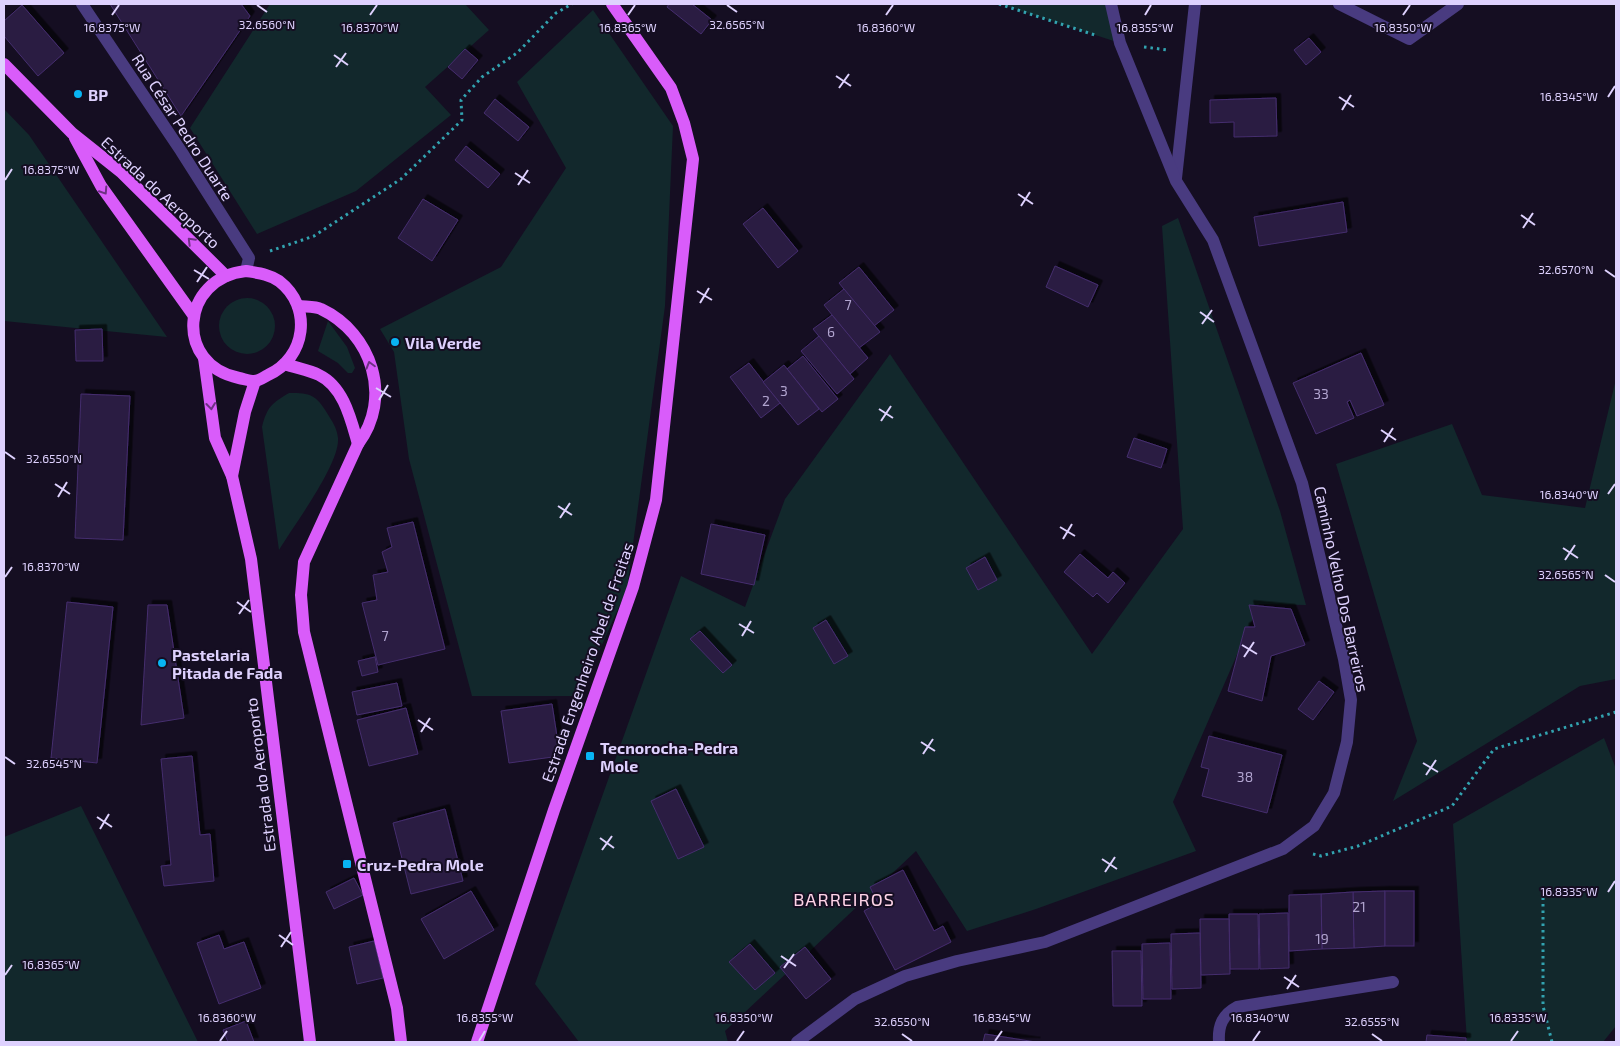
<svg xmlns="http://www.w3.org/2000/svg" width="1620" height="1046" viewBox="0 0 1620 1046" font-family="'Exo 2',sans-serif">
<defs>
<filter id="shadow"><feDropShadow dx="4.5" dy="-4.5" stdDeviation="0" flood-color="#0009"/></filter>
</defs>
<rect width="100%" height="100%" fill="#150e22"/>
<g fill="#12282c">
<polygon points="270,4 465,4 489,30 425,87 451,115 356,191 257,234 190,128"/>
<polygon points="999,4 1111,4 1120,43"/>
<polygon points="593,10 673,126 665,306 627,589 579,696 472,696 409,459 394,352 380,329 501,267 566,168 517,82"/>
<polygon points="4,109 29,135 167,337 4,321"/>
<polygon points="1178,218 1280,511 1306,605 1259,604 1173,802 1196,851 1036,909 967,931 916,851 725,1031 728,1042 579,1042 535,984 681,576 745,607 785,499 890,354 1092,654 1183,529 1162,226"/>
<circle cx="247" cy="326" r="28"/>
<polygon points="328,321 347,347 355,368 352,373 348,373 338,363 318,351"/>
<polygon points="1616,379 1616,679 1580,686 1393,801 1417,741 1336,464 1452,424 1482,495 1585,508"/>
<path d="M289,393C311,393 316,395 327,413C332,421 337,428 338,438C340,464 294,525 279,550L262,427C267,407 272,403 289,393Z"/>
<polygon points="1604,738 1616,769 1616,1026 1603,1042 1467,1042 1453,824"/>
<polygon points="81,806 198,1042 4,1042 4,837"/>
</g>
<g fill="#2a1b43" stroke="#452e6e" filter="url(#shadow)">
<polygon points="110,4 241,4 250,16 181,116"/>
<polygon points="669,4 692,4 712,20 701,34 667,7"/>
<polygon points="22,5 64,53 38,76 4,36 4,21"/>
<polygon points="1309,38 1321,52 1306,65 1294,50"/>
<polygon points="465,49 478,60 462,79 448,67"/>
<polygon points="1276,98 1277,136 1234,137 1234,122 1210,123 1210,100"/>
<polygon points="495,99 529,127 518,141 484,113"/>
<polygon points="466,146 500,174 488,188 455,160"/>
<polygon points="423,199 458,220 432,261 398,238"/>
<polygon points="1343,202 1347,232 1259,246 1254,217"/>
<polygon points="763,208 798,251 778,268 743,224"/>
<polygon points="1055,266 1098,285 1088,307 1046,287"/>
<polygon points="859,267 894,310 874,326 839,283"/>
<polygon points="844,289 880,332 859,348 824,305"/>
<polygon points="832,315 868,358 850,374 813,329"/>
<polygon points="102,329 103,361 76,361 75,330"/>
<polygon points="819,336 854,379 837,394 801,351"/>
<polygon points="1361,353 1384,405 1357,416 1350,400 1347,402 1354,418 1316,434 1293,383"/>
<polygon points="803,356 838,399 822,412 787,369"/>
<polygon points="749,363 780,403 761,418 730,377"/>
<polygon points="784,365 819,409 798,425 763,382"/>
<polygon points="81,394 130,396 123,540 75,538"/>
<polygon points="1134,438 1167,449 1161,468 1127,457"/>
<polygon points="413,522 445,649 378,665 362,603 377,600 373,575 388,572 382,552 392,547 387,528"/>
<polygon points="711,524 765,535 754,585 701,574"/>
<polygon points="1080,554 1108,578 1113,572 1125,583 1108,603 1097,593 1093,597 1064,572"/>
<polygon points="985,557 997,580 978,590 966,568"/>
<polygon points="67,602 113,607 97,763 51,758"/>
<polygon points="148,605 167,605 184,718 141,725"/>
<polygon points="1249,605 1291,609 1305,645 1271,656 1262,701 1228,691 1245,627 1255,627"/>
<polygon points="826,620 848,656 834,664 813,628"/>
<polygon points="700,631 732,665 723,673 690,639"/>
<polygon points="375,657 378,672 362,676 358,661"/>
<polygon points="1319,681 1334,692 1313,720 1298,709"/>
<polygon points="397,683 402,706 357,715 352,692"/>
<polygon points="552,704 560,756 509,763 501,711"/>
<polygon points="406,708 418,754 369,766 357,720"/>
<polygon points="1209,736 1282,755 1267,813 1202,796 1209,769 1201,767"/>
<polygon points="192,756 200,835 210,834 214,881 164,886 161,866 171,865 161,759"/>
<polygon points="676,789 704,847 678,859 651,801"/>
<polygon points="445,809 463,881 411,894 393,823"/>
<polygon points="903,870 934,931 943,926 951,942 895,970 864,911 878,903 870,887"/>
<polygon points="354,878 363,895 334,909 326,892"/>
<polygon points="471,891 494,930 444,959 421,919"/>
<polygon points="1385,891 1385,946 1354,948 1353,892"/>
<rect x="1385" y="891" width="29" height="55"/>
<polygon points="1353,892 1354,948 1322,949 1321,894"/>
<polygon points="1321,894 1322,949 1289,951 1289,895"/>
<polygon points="1288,913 1289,968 1260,969 1259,914"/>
<polygon points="1229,914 1258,914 1259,969 1230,969"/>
<polygon points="1200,919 1229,919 1230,974 1201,975"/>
<polygon points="1200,933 1201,988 1172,989 1171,934"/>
<polygon points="219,935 224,949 244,942 261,988 219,1004 197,943"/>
<polygon points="374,941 383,978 357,984 349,947"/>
<polygon points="1170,943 1171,999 1143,999 1142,944"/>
<polygon points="750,944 775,973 755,990 729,962"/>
<polygon points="805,947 831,979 806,999 780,967"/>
<polygon points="1112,951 1141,951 1142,1006 1113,1006"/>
<polygon points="246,1021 254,1042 228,1042 223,1030"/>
<polygon points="985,1034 1036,1042 983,1042"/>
<polygon points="1427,1035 1466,1038 1466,1042 1426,1042"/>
</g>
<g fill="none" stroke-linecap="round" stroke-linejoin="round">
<g stroke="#32a3b0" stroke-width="3" stroke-dasharray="2.5 4" stroke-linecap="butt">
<polyline points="999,4 1095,35"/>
<polyline points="1144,47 1168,50"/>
<polyline points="270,251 314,236 401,179 462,120 461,100 482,77 517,53 556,13 572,4"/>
<polyline points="1313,854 1321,856 1358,846 1452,806 1494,749 1616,712"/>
<polyline points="1543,891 1543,1006 1552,1042"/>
</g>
<g stroke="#493b80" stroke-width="12">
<polyline points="82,4 181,151 249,258 246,271"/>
<polyline points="1339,4 1409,39 1458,4"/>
<polyline points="1176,178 1195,4"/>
<polyline points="797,1042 855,999 905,976 957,961 1045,942 1283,849 1314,826 1334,793 1347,742 1351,700 1344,659 1302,483 1213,240 1176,181 1120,43 1111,4"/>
<path d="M1219,1042C1218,1026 1222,1015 1237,1007L1393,982"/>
</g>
<g stroke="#d95cfa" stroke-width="12">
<polyline points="4,64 72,133 121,172 226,276"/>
<polyline points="75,138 101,186 194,316"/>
<path d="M246,271C258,273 269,274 279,281C313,307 306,358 268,375C264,377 259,381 254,381C250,381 244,379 239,378C174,365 180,278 246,271Z"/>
<path d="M298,306C305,307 315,306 321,309C372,333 393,398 358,444L304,562L301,595L304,632L397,1008L401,1042"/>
<polyline points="204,358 215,438 232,476 251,559 310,1042"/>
<path d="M285,364C296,368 309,370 319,375C344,387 351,420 358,444"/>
<polyline points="232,476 245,412 255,381"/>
<polyline points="477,1042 554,810 633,587 656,500 693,159 684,123 671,88 612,4"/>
</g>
</g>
<defs><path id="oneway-chevron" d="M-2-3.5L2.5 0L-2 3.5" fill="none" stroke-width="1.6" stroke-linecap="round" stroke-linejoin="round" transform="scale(1.25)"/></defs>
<g stroke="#6d3183">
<use href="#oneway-chevron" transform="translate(104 191) rotate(57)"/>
<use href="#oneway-chevron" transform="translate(191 241) rotate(-135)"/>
<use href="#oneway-chevron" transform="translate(370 365) rotate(-106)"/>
<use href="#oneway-chevron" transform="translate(211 406) rotate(84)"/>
</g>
<path fill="none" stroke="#ded1fe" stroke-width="2" d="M257,5L267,12M727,5L737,12M112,15L119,5M370,15L377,5M628,15L635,5M886,15L893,5M1145,15L1151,5M1403,15L1410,5M334,55L348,65M336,67L346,53M836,76L851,86M839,88L849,74M1339,97L1354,107M1608,97L1615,86M1342,110L1351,95M515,173L530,183M5,180L12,169M518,185L528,170M1018,194L1033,204M1021,206L1030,192M1521,215L1535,225M1523,228L1533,213M194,270L209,279M1605,270L1615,277M197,282L207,267M697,291L712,300M700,303L709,288M1200,312L1214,322M1202,324L1212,310M376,388L391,397M379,400L388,385M879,409L893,418M881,421L891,406M1381,430L1396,440M1384,442L1393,428M5,452L15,459M55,484L70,494M1608,494L1615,484M58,497L67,482M558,506L572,515M560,518L570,503M1060,527L1075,536M1063,539L1072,524M1563,548L1578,558M1565,560L1575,545M1605,575L1615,582M5,577L12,567M237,602L251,612M239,614L249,600M739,624L754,633M742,636L751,621M1242,645L1257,654M1244,657L1254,642M418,720L433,730M421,732L430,718M921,742L935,751M923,754L933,739M5,757L15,764M1423,763L1438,772M1426,775L1436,760M97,817L112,827M100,829L109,814M600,838L614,848M602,850L612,836M1102,859L1117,869M1105,872L1115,857M1608,892L1615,881M279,935L293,945M281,947L291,932M781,956L796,966M784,968L794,954M5,975L12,965M1284,977L1299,987M1287,989L1296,975M902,1034L912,1041M1372,1034L1382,1041M220,1041L227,1031M479,1041L485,1031M737,1041L744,1031M995,1041L1002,1031M1253,1041L1260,1031M1511,1041L1518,1031"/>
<g fill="#08b4f3" stroke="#150e22" stroke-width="2">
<circle cx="78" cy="94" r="5"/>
<circle cx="395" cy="342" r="5"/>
<circle cx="162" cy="663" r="5"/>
<rect x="585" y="751" width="10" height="10" rx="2.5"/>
<rect x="342" y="859" width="10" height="10" rx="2.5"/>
</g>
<g text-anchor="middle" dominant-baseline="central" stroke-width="4" stroke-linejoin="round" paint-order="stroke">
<g font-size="14" fill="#b1a4cf">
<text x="848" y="304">7</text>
<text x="831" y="331">6</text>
<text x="784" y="390">3</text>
<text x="1321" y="393">33</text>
<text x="766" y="400">2</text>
<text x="385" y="635">7</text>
<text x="1245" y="776">38</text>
<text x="1359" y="906">21</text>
<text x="1322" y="938">19</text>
</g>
<g font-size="16" font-weight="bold" fill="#ded1fe" stroke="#150e22" text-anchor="start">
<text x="88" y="94">BP</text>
<text x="405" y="342">Vila Verde</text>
<text x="172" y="654">Pastelaria<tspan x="172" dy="18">Pitada de Fada</tspan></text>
<text x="600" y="747">Tecnorocha-Pedra<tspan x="600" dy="18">Mole</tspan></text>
<text x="357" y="864">Cruz-Pedra Mole</text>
</g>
<g font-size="16" fill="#ded1fe" stroke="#150e22">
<text transform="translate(183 127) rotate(57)">Rua César Pedro Duarte</text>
<text transform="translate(161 192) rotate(43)">Estrada do Aeroporto</text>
<text transform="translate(1342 589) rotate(78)">Caminho Velho Dos Barreiros</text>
<text transform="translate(587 662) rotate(-71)">Estrada Engenheiro Abel de Freitas</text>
<text transform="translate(260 775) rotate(-97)">Estrada do Aeroporto</text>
</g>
<g font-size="18" letter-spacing="1" fill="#fed3e7" stroke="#150e22">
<text x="844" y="899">BARREIROS</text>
</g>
</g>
<g font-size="12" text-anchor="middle" fill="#ded1fe" stroke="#150e22" stroke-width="4" stroke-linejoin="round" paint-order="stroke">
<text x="267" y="29">32.6560°N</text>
<text x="737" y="29">32.6565°N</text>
<text x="886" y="32">16.8360°W</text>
<text x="112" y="32">16.8375°W</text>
<text x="370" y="32">16.8370°W</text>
<text x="628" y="32">16.8365°W</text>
<text x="1145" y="32">16.8355°W</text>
<text x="1403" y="32">16.8350°W</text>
<text x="1569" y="101">16.8345°W</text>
<text x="51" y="174">16.8375°W</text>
<text x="1566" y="274">32.6570°N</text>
<text x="54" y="463">32.6550°N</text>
<text x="1569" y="499">16.8340°W</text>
<text x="51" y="571">16.8370°W</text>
<text x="1566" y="579">32.6565°N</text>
<text x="54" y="768">32.6545°N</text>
<text x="1569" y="896">16.8335°W</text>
<text x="51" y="969">16.8365°W</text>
<text x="227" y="1022">16.8360°W</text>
<text x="485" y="1022">16.8355°W</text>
<text x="744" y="1022">16.8350°W</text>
<text x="1002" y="1022">16.8345°W</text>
<text x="1260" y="1022">16.8340°W</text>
<text x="1518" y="1022">16.8335°W</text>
<text x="902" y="1026">32.6550°N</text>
<text x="1372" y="1026">32.6555°N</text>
</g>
<rect width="1620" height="1046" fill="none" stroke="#ded1fe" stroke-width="10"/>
</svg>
